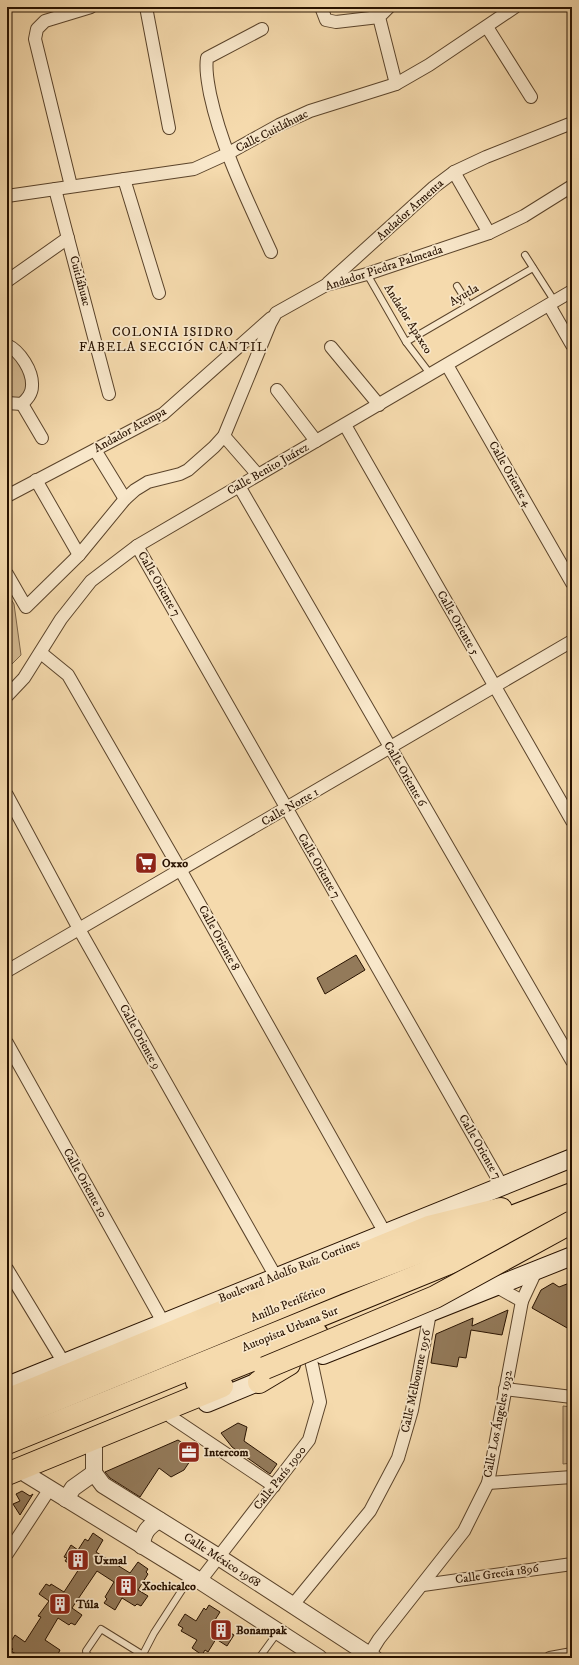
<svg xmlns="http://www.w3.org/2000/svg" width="579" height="1665" viewBox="0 0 579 1665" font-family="'IM FELL DW Pica',serif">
<rect width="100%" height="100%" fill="#f5daad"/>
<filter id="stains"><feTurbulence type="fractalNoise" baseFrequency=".005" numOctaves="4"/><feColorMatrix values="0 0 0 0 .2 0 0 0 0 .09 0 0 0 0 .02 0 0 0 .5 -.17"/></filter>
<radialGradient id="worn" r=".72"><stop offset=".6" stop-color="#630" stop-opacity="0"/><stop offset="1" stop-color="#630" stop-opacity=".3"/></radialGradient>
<g fill="#d2b890" stroke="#7d6548">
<polygon points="7,350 15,355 28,381 23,398 7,397"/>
<polygon points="7,592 14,604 21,655 7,669"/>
<polygon points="563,1406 572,1407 572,1463 563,1464"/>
</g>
<g fill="#937a5a" stroke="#281200">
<polygon points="356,955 365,970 325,994 317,978"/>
<polygon points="572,1282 572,1323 569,1329 532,1308 541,1290 553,1283 559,1287"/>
<polygon points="508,1310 502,1335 471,1330 466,1358 459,1357 457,1367 431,1363 436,1334 473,1318 472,1326"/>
<polygon points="238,1423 247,1427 244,1441 277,1464 270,1474 232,1447 221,1433"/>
<polygon points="178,1440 196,1452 184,1470 171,1477 159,1468 140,1497 110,1478 105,1472"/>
<polygon points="22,1491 30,1496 33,1494 20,1515 13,1504 20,1501 16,1494"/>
<polygon points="93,1533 103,1540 96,1552 130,1573 138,1562 148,1569 146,1572 148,1574 138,1590 148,1596 141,1606 137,1604 135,1606 122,1598 115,1610 104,1603 107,1599 105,1597 114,1582 97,1571 72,1608 82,1615 75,1625 71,1623 69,1625 58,1618 45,1640 60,1650 56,1658 22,1658 11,1651 13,1649 8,1646 15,1635 25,1642 41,1617 38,1616 49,1601 39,1594 46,1584 50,1586 51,1584 64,1592 79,1569 65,1561 67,1558 64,1557 71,1545 78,1550 85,1539 88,1541"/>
<polygon points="209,1605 220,1612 215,1620 231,1630 229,1632 234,1635 227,1646 216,1639 208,1652 205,1650 202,1655 192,1648 197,1640 181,1631 183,1628 178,1625 185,1614 196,1621 204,1608 206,1610"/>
</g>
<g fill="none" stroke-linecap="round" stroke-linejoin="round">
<g stroke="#5b442b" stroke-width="8">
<g id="service">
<polyline points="525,255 555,302"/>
<polyline points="367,274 406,342 431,375"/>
<polyline points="457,286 469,305"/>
<polyline points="406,342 533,268"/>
<polyline points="92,1658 87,1655 86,1651 101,1629 143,1655"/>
<polyline points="141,1658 154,1633 191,1576"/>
<polyline points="259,1658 278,1632"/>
</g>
</g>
<g stroke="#5b442b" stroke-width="14">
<g id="minor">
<polyline points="146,7 169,128"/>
<polyline points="321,7 326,20 336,22 379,17"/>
<polyline points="389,7 379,17 396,84"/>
<polyline points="487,27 531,97"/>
<path d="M262,29L207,58C205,71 208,82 210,94C222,150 248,201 271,252"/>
<polyline points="454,172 489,233"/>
<polyline points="124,179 159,293"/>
<polyline points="71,186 35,39 37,29 45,21 91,7"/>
<polyline points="55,189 109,394"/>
<polyline points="7,196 194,169 227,154 279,125 310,111 396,84 429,65 515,7"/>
<polyline points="7,281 68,238"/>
<polyline points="328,283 434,187 454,172 486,157 572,123"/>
<polyline points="549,305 572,345"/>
<path d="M7,345C20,351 33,371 32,386C32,394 27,399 22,404L7,403"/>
<polyline points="331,347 379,405"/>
<polyline points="447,365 572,583"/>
<polyline points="277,390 316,441"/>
<polyline points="22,404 42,438"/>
<polyline points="345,425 572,821"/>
<polyline points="224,436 258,475"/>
<polyline points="95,450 125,499"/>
<polyline points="36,480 79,555"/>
<polyline points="239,486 572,1061"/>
<polyline points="7,496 163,414 271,318"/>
<polyline points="137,546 502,1186"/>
<polyline points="7,574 26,607 79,555 125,499 135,490 148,482 180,474 188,470 214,447 224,436 270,324 276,313 326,285 367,274 489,233 524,216 572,186"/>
<polyline points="41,653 68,675 181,871 385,1233"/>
<polyline points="7,696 24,678 61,619 91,581 137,546 572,291"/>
<polyline points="7,795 79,929 276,1277"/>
<polyline points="7,971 572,641"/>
<polyline points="7,1043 163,1322"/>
<polyline points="7,1269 64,1363"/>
<polyline points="497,1287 522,1301"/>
<polyline points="505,1389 572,1397"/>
<polyline points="171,1417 274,1486"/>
<polyline points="488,1483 572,1477"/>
<polyline points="7,1554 49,1490"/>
<polyline points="200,1581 309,1440 320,1402 311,1360"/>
<polyline points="423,1585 572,1564"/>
<polyline points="292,1606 370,1511 398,1458 412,1410 430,1313"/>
<polyline points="369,1655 379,1639 464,1531 488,1483 522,1301 536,1271"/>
<polyline points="550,1658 572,1654"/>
</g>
</g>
<g stroke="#5b442b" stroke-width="18">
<g id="tertiary">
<polyline points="94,1448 94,1473 103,1485 217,1556 374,1658"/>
<polyline points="26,1474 200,1581 319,1658"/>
<polyline points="66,1499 73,1488 94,1473"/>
<path d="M142,1546C143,1532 148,1527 159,1520"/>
</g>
</g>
<g stroke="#281200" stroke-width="20">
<g id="secondary">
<polyline points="323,1355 572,1256"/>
<polyline points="7,1386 572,1158"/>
<polyline points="207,1403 272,1376"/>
</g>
</g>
<g stroke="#281200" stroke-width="24">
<g id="motorway">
<polyline points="197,1382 317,1334"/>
<polyline points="259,1382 289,1364"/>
<polyline points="7,1400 429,1227 501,1209"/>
<polyline points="7,1420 336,1284 572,1194"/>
<polyline points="7,1443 572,1213"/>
<polyline points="7,1474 222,1386"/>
</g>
</g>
<use href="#service" stroke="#f8e7ca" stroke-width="6"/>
<use href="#minor" stroke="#f8e7ca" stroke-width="12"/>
<use href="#tertiary" stroke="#f8e7ca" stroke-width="16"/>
<use href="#secondary" stroke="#f8e7ca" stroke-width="18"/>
<use href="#motorway" stroke="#f5daad" stroke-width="22"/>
<g stroke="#281200" stroke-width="24" stroke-linecap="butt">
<polyline id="motorway-bridge" points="265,1368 435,1297 572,1222"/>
</g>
<use href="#motorway-bridge" stroke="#f5daad" stroke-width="22"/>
</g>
<defs>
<g id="supermarket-square" transform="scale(1.15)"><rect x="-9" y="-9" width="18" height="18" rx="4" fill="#8f2418" stroke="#f8e7ca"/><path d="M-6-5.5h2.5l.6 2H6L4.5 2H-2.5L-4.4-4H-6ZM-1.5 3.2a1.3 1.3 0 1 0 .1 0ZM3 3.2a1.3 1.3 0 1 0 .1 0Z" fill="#fff"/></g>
<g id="office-square" transform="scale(1.15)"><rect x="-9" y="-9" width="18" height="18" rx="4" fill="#8f2418" stroke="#f8e7ca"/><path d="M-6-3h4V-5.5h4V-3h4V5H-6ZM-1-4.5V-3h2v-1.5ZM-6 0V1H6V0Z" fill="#fff"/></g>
<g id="building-square" transform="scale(1.15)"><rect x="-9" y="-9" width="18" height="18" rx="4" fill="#8f2418" stroke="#f8e7ca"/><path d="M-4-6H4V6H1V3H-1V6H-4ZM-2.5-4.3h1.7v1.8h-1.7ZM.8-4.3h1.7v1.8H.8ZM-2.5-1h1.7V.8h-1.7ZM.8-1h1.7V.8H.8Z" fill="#fff"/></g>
</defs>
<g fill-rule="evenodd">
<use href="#supermarket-square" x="146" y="863"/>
<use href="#office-square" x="189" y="1452"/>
<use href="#building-square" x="78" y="1560"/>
<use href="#building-square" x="126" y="1586"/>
<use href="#building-square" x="60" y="1604"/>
<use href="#building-square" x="221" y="1630"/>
</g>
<g text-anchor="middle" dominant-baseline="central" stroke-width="3.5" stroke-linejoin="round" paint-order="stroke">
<g font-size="12" fill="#281200" stroke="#f8e7ca">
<text transform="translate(272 131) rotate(-27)">Calle Cuitláhuac</text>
<text transform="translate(410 210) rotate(-42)">Andador Armenta</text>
<text transform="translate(384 268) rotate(-18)">Andador Piedra Palmeada</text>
<text transform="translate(80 281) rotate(75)">Cuitláhuac</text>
<text transform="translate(464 295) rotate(-30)">Ayutla</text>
<text transform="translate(408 319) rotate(58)">Andador Apaxco</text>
<text transform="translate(130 430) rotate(-29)">Andador Atempa</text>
<text transform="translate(268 469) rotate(-30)">Calle Benito Juárez</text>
<text transform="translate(510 474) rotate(60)">Calle Oriente 4</text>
<text transform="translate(159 584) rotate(60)">Calle Oriente 7</text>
<text transform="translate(458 623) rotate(60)">Calle Oriente 5</text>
<text transform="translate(405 774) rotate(60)">Calle Oriente 6</text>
<text transform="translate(290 807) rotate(-30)">Calle Norte 1</text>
<text transform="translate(319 866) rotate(60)">Calle Oriente 7</text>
<text transform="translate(219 938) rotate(61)">Calle Oriente 8</text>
<text transform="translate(140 1037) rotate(61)">Calle Oriente 9</text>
<text transform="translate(480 1147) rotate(60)">Calle Oriente 7</text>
<text transform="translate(85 1183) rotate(61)">Calle Oriente 10</text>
<text transform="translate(289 1271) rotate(-22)">Boulevard Adolfo Ruiz Cortines</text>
<text transform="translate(288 1304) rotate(-22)">Anillo Periférico</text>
<text transform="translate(290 1329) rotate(-22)">Autopista Urbana Sur</text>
<text transform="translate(416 1381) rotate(-78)">Calle Melbourne 1956</text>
<text transform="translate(498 1424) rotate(-79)">Calle Los Ángeles 1932</text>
<text transform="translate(280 1478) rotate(-52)">Calle París 1900</text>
<text transform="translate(222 1560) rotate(33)">Calle México 1968</text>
<text transform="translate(497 1574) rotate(-8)">Calle Grecia 1896</text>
</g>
<g font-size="12" font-weight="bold" fill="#281200" stroke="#f8e7ca" text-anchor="start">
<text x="162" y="863">Oxxo</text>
<text x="204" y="1452">Intercom</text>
<text x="94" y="1560">Uxmal</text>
<text x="142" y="1586">Xochicalco</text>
<text x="76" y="1604">Túla</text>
<text x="236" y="1630">Bonampak</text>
</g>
<g font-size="13" letter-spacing="1" fill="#281200" stroke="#f8e7ca">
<text x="173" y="332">COLONIA ISIDRO<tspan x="173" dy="15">FABELA SECCIÓN CANTIL</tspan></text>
</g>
</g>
<rect width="579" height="1665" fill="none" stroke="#f5daad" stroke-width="24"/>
<rect x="8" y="8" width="563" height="1649" fill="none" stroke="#281200" stroke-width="2"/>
<rect x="12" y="12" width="555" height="1641" fill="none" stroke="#281200"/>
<rect width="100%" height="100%" filter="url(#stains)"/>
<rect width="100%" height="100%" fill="url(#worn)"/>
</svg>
